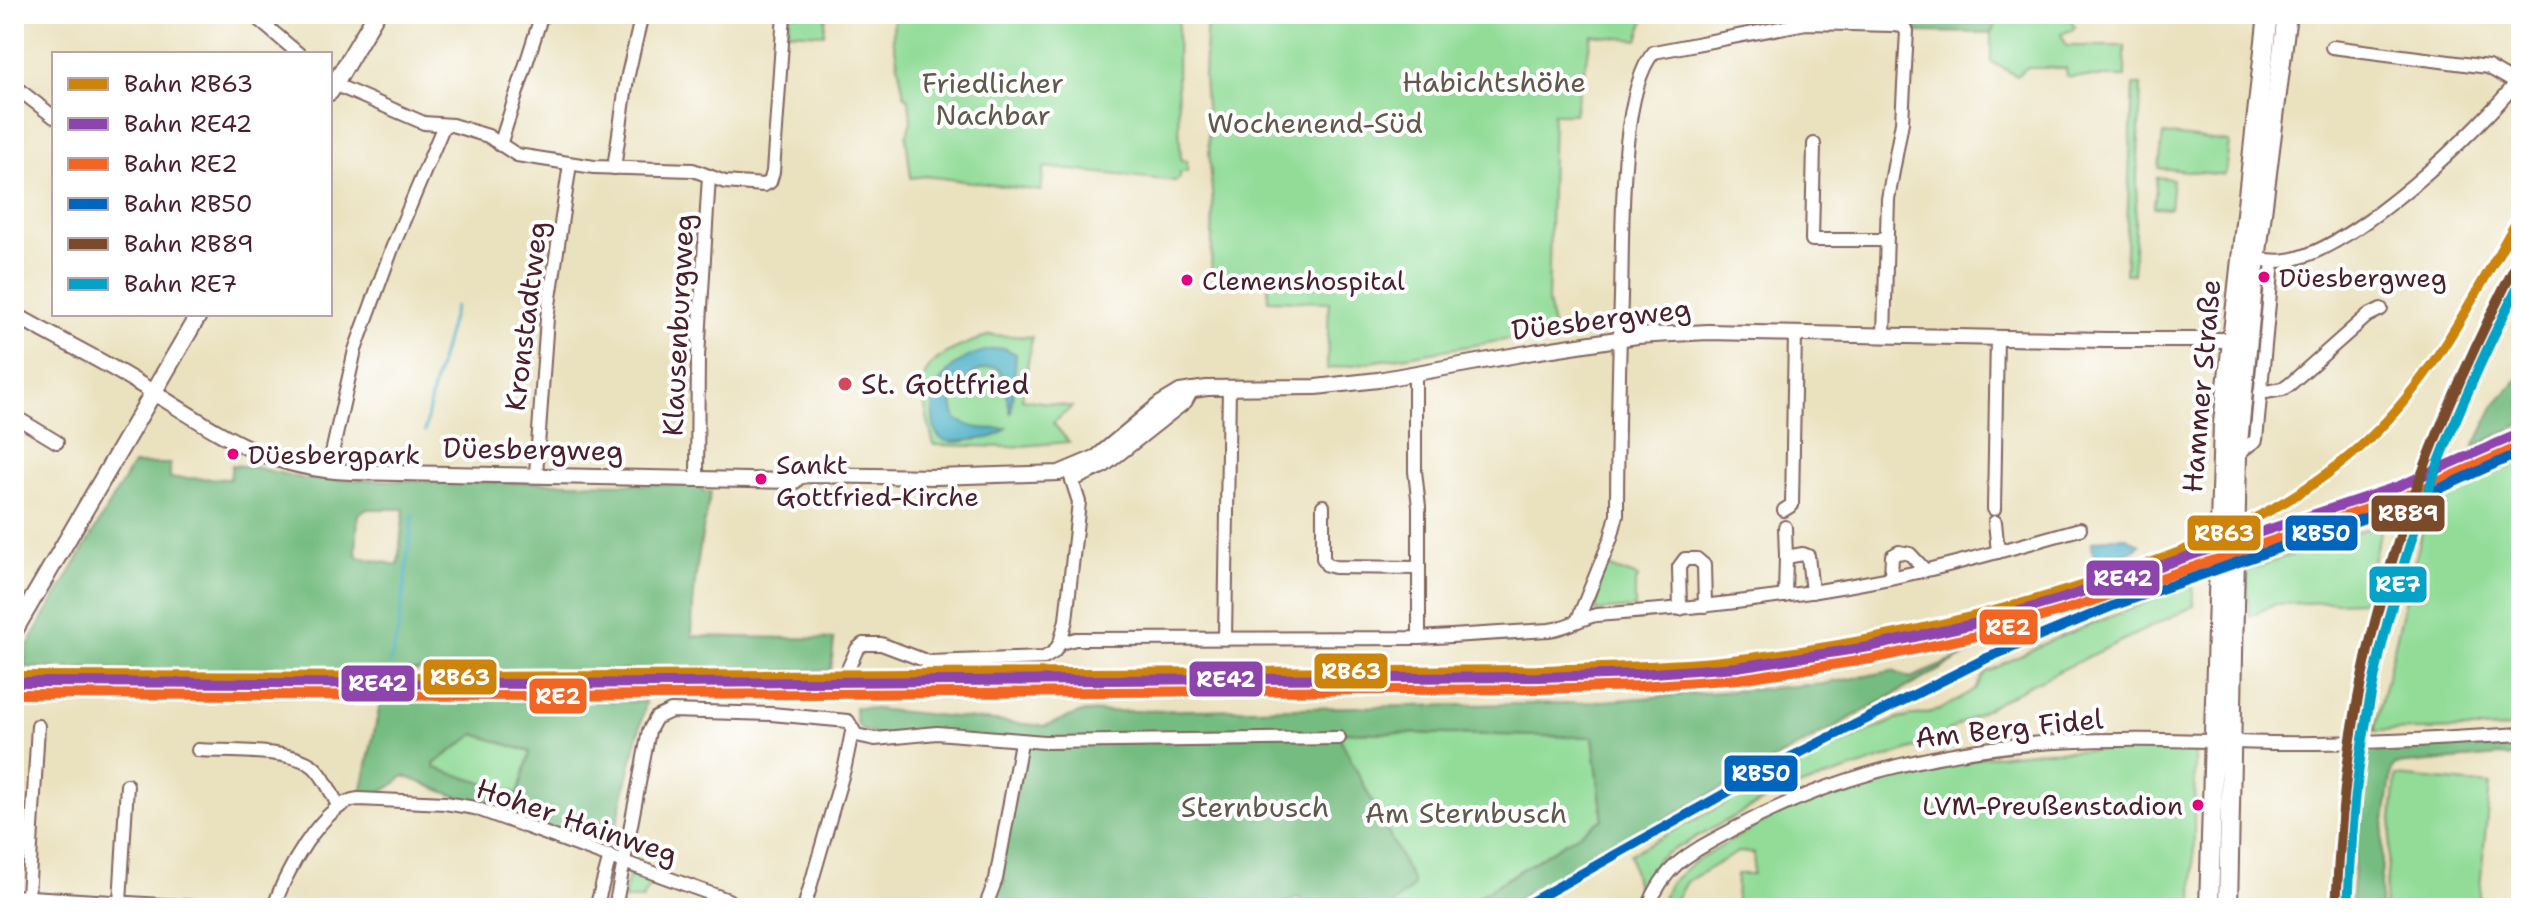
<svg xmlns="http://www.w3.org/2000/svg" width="2535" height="922" viewBox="0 0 2535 922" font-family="'Shantell Sans',sans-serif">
<rect width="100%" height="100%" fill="#fff"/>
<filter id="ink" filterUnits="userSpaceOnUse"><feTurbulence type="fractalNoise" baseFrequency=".0125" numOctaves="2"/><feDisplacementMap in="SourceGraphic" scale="16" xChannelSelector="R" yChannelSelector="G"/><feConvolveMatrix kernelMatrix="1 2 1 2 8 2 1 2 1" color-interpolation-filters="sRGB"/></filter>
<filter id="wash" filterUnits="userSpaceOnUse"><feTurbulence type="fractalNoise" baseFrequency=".006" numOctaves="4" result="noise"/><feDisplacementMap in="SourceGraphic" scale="32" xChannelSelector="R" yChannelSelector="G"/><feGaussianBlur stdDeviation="1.8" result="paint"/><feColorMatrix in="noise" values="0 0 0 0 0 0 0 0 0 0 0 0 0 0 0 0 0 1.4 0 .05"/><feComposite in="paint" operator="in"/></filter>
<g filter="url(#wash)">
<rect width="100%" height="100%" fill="#eae1be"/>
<g fill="#92dc98" stroke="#6e7e62" stroke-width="2">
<polygon points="790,14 826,14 824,34 788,32"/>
<path d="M894,14H1179C1175,63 1178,111 1181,160L1187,161V172H1180V178L1175,181L1044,167L1041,191L926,176L911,178L906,137L911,121L909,100L904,95L893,38Z"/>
<polygon points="1207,14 1646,14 1638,40 1592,35 1574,114 1553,114 1548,302 1554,332 1327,369 1329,302 1268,300 1268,276 1211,274 1213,206 1204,77"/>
<polygon points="2002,14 2066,14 2075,26 2072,30 2061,34 2067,46 2125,46 2125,77 2067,77 2066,68 2026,68 2017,76 1991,62 1991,33"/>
<polygon points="2133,85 2141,85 2133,274 2125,274"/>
<polygon points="2163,134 2229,142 2225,175 2159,168"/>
<polygon points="2157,177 2173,179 2170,208 2154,207"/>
<path d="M990,335L1032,337L1022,399L1072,407L1053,423L1069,442L1010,447L934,445C914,370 915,362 990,335Z"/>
<polygon points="2521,461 2521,728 2374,731 2429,504 2440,496"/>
<polygon points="2383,523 2362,601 2276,604 2249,616 2247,570"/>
<polygon points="1607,566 1638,577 1635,585 1635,608 1596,611 1600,581"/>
<polygon points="2193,584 2194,606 2024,688 1921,746 1774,795 1658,858 1638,893 1630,854 1836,745 1898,719 1940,710 1975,689 1985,673 2052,640"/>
<polygon points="1336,732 1593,737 1603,819 1460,908 1388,908 1411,888"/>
<polygon points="475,734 531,752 518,794 434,768 434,764"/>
<polygon points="2195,749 2193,908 1736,908 1737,874 1753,874 1754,853 1738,852 1686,882 1671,908 1659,908 1669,884 1690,865 1778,813 1892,775 1949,761 2041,751"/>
<polygon points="2396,776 2490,785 2478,908 2384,908"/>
<polygon points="630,869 653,876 643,899 624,899"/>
</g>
<g fill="#75bc80" stroke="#606e56" stroke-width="2" fill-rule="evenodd">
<polygon points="1915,14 2002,14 1991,33 1914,32"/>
<polygon points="2521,376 2521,424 2474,447 2495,405"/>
<path d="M133,464H170V478L230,479L232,465L254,467L305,479L698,485L705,492H711C700,539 692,588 692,636L834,639L831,670L210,672L24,667L28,645ZM366,509H404L398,565L358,557L356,552L358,514Z"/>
<path d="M1970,653L1502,908H1460L1603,819L1593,737L1337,732L1413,882L1412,888L1388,908H1305L1299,897L1279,908H990L1026,745L872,734C857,729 855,723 855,707L1045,726L1082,712L1578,703L1823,684L1892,671L1911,678Z"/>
<path d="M393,695L646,702L611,847L450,794L404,776L389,788L366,796L361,793L380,705L385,697H393ZM475,734L530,752L518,794L435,768L434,764Z"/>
<polygon points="2521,742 2521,754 2517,757 2500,756 2395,765 2392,770 2383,835 2380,908 2351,908 2359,806 2367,748"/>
</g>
<g fill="#45aec4" stroke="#486678" stroke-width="2">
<path d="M1004,348L1016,354L1011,414C1006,399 1007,378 997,368C980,365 956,383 953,400C951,407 954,412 956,419C973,429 986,430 1006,428C997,439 985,438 972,440C963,441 950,444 942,439C935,435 933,424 933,417C930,374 964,351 1004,348Z"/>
<path d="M2112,537H2127L2140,545C2131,553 2108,560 2096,558L2091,548L2092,542Z"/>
</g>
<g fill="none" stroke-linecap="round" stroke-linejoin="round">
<g stroke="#45aec4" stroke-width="3">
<polyline points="425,431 432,392 455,306"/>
<polyline points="390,664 399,627 413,515"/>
</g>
</g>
</g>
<g filter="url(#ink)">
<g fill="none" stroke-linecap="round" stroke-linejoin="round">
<g stroke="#82635e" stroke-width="16">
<g id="minor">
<polyline points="252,14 299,54"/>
<polyline points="2332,47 2488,67 2516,83"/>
<polyline points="330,80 343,88 424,123 452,125 488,136 517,155 594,167 693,170 725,182 764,185 770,182 773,172 784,14"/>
<polyline points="14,86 54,117"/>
<polyline points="1814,144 1812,240 1886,240"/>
<polyline points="500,145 542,14"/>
<polyline points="614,168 627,79 642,14"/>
<path d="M2252,258C2264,260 2276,262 2288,260C2354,250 2480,129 2521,77"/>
<polyline points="1415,374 1415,471 1419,507 1419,638"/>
<polyline points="2260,393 2283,389 2289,385 2367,316 2381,309"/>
<polyline points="14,416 57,442"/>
<polyline points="2237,454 2256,440 2273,261"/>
<polyline points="328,471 355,350 393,246 444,125"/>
<polyline points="536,474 547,318 570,164"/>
<polyline points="697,477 698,357 709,176"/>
<polyline points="1323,506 1323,558 1327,565 1335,567 1419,568"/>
<polyline points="1994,509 1997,337"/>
<polyline points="1784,510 1792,505 1795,333"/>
<polyline points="1995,522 1998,552"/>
<polyline points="1785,527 1786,557"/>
<polyline points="1891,577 1892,556 1899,552 1910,554 1925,570"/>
<polyline points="1785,596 1786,557 1803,554 1808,556 1812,592"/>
<polyline points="1680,609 1679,567 1685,559 1697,559 1704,565 1705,606"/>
<path d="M1578,619L1611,538L1617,515C1617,442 1619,369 1621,296C1623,241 1618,92 1654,52L1806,23L1894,25L1902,26L1907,31L1902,122L1888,199L1884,335"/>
<polyline points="1225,638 1229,388"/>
<path d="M1060,643L1076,639L1419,638L1549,630C1566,628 1579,619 1596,615C1707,607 1818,595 1927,570C1979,558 2029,543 2080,529"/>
<polyline points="848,669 857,649 863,644 881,644 929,662 1044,658 1054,652 1060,643 1066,620 1079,502 1069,471"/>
<path d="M198,750C227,752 297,748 316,769C326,779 332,795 339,807"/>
<polyline points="14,896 211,908"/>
<polyline points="28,897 38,726"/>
<polyline points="120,902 127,785"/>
<path d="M274,908C282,877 323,802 358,799L445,803L475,808L728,900"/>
<polyline points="596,908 610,856"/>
<polyline points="615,908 649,731 656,718 671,711 771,714 848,721 856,735 875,739 937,733 1044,742 1339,738"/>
<polyline points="804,908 845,766 852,732"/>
<polyline points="985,908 996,879 1021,742"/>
<path d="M1648,908C1665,862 1694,851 1734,829C1852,765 1987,740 2121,740C2171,739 2222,742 2272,743C2355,744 2439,739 2521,734"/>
</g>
</g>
<g stroke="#82635e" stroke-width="18">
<g id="tertiary">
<path d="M14,314C55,338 98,358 138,383C213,428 260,469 351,472L795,481"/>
<polyline points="1075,478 1104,465 1185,401 1191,390"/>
<polyline points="787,479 808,475 936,477 1059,473 1097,457 1160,404 1180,392 1207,388 1316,387 1378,380 1533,352 1637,336 1708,332 2106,340 2242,340"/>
</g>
</g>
<g stroke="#82635e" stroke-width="20">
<g id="secondary">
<polyline points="330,92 376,14"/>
<polyline points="14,631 199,314"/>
</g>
</g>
<g stroke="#82635e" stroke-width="22">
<g id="primary">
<polyline points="2209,908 2223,423 2268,14"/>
<polyline points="2228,908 2237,454 2254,276 2287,14"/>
</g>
</g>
<g stroke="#82635e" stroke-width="24">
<polyline id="trunk" points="2266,14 2268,17"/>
</g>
<use href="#minor" stroke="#fff" stroke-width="12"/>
<use href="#tertiary" stroke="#fff" stroke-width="14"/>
<use href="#secondary" stroke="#fff" stroke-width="16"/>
<use href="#primary" stroke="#fff" stroke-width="18"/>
<use href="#trunk" stroke="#fff" stroke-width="20"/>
<g stroke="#fff" stroke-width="16">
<path id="rail-1" d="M14,676L465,677L1537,670C1596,668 1654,667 1713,662C1845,649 1976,620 2103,579C2199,548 2295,509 2369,439C2435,376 2476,292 2521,214"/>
</g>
<g stroke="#fff" stroke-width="16">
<polyline id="rail-2" points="14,682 532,684 1539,677 1639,674 1737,667 1869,647 1978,623 2058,600 2399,486 2521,433"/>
</g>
<g stroke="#fff" stroke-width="16">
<polyline id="rail-3" points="14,694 532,696 1539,689 1640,686 1739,679 1871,659 1981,635 2062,611 2403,497 2521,446"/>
</g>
<g stroke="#fff" stroke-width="16">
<polyline id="rail-4" points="1520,908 1785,760 1987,658 2115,605 2408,503 2521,452"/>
</g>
<g stroke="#fff" stroke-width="16">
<path id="rail-5" d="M2336,908C2339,851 2343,795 2351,739C2377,568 2441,408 2521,255"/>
</g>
<g stroke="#fff" stroke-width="16">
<path id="rail-6" d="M2348,908C2351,851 2354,795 2363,739C2389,578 2446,425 2521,281"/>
</g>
<use href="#rail-1" stroke="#cc840b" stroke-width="10"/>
<use href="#rail-2" stroke="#8e44ad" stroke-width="10"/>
<use href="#rail-3" stroke="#f26522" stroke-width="10"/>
<use href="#rail-4" stroke="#0065bd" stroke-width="10"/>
<use href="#rail-5" stroke="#7a4b2a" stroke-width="10"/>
<use href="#rail-6" stroke="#04a2c6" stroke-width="10"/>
</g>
</g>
<g fill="#e5007d" stroke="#fff" stroke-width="3">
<circle cx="2264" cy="277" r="7"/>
<circle cx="1187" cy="280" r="7"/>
<circle cx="233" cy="454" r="7"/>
<circle cx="761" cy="479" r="7"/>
<circle cx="2198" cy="805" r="7"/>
</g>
<circle fill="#d1495b" stroke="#fff" stroke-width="3" cx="845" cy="384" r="8"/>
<g text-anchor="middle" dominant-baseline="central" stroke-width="8" stroke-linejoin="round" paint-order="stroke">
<g font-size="26" fill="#4a1f2b" stroke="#fff" text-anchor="start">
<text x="2279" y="277">Düesbergweg</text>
<text x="1202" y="280">Clemenshospital</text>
<text x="248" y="454">Düesbergpark</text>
<text x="776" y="464">Sankt<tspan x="776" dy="32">Gottfried-Kirche</tspan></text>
<text x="2183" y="805" text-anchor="end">LVM-Preußenstadion</text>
</g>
<g font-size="28" fill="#60584c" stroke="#fff">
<text x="1494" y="82">Habichtshöhe</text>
<text x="993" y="83">Friedlicher<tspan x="993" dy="32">Nachbar</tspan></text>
<text x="1315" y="123">Wochenend-Süd</text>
<text x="1255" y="807">Sternbusch</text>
<text x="1466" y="813">Am Sternbusch</text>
</g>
<g font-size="28" fill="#4a1f2b" stroke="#fff">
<text transform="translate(526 316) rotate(-83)">Kronstadtweg</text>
<text transform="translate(1601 319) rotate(-7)">Düesbergweg</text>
<text transform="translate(678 325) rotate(-87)">Klausenburgweg</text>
<text transform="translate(2201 386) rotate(-85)">Hammer Straße</text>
<text transform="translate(533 449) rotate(1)">Düesbergweg</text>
<text transform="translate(2009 728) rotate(-6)">Am Berg Fidel</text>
<text transform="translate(577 821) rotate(19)">Hoher Hainweg</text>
</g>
<g font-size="28" fill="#4a1f2b" stroke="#fff" text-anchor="start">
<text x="861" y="384">St. Gottfried</text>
</g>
</g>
<g stroke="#fff" stroke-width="3">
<rect x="2370" y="494" width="76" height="39" rx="8" fill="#7a4b2a"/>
<rect x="2186" y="514" width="76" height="38" rx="8" fill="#cc840b"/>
<rect x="2284" y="514" width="75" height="38" rx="8" fill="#0065bd"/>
<rect x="2085" y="559" width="76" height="38" rx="8" fill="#8e44ad"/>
<rect x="2368" y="565" width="60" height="39" rx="8" fill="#04a2c6"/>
<rect x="1978" y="608" width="61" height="38" rx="8" fill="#f26522"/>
<rect x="1313" y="652" width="76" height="38" rx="8" fill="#cc840b"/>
<rect x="422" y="658" width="76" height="38" rx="8" fill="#cc840b"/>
<rect x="1188" y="660" width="76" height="38" rx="8" fill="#8e44ad"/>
<rect x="340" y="664" width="76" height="39" rx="8" fill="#8e44ad"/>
<rect x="528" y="677" width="60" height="38" rx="8" fill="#f26522"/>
<rect x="1723" y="754" width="76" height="39" rx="8" fill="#0065bd"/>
</g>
<g font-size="22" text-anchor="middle" font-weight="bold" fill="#fff">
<text x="2408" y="521">RB89</text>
<text x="2224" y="541">RB63</text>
<text x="2321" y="541">RB50</text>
<text x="2123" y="586">RE42</text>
<text x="2398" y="592">RE7</text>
<text x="2008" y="635">RE2</text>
<text x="1351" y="679">RB63</text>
<text x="460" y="685">RB63</text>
<text x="1226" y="687">RE42</text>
<text x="378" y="691">RE42</text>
<text x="558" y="704">RE2</text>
<text x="1761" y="781">RB50</text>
</g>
<rect width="2535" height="922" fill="none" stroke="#fff" stroke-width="48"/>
<rect x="52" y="52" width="280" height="264" fill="#ffffff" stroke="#b7a5aa" stroke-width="2"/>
<rect x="68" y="78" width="40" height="12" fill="#cc840b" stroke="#b7a5aa" stroke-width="2"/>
<text x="124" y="92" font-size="24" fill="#4a1f2b">Bahn RB63</text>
<rect x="68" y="118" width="40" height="12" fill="#8e44ad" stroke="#b7a5aa" stroke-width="2"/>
<text x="124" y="132" font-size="24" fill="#4a1f2b">Bahn RE42</text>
<rect x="68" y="158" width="40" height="12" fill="#f26522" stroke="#b7a5aa" stroke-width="2"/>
<text x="124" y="172" font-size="24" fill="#4a1f2b">Bahn RE2</text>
<rect x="68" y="198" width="40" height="12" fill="#0065bd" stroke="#b7a5aa" stroke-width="2"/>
<text x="124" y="212" font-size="24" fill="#4a1f2b">Bahn RB50</text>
<rect x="68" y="238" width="40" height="12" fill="#7a4b2a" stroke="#b7a5aa" stroke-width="2"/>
<text x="124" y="252" font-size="24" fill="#4a1f2b">Bahn RB89</text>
<rect x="68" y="278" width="40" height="12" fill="#04a2c6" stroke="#b7a5aa" stroke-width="2"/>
<text x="124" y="292" font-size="24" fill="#4a1f2b">Bahn RE7</text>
</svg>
